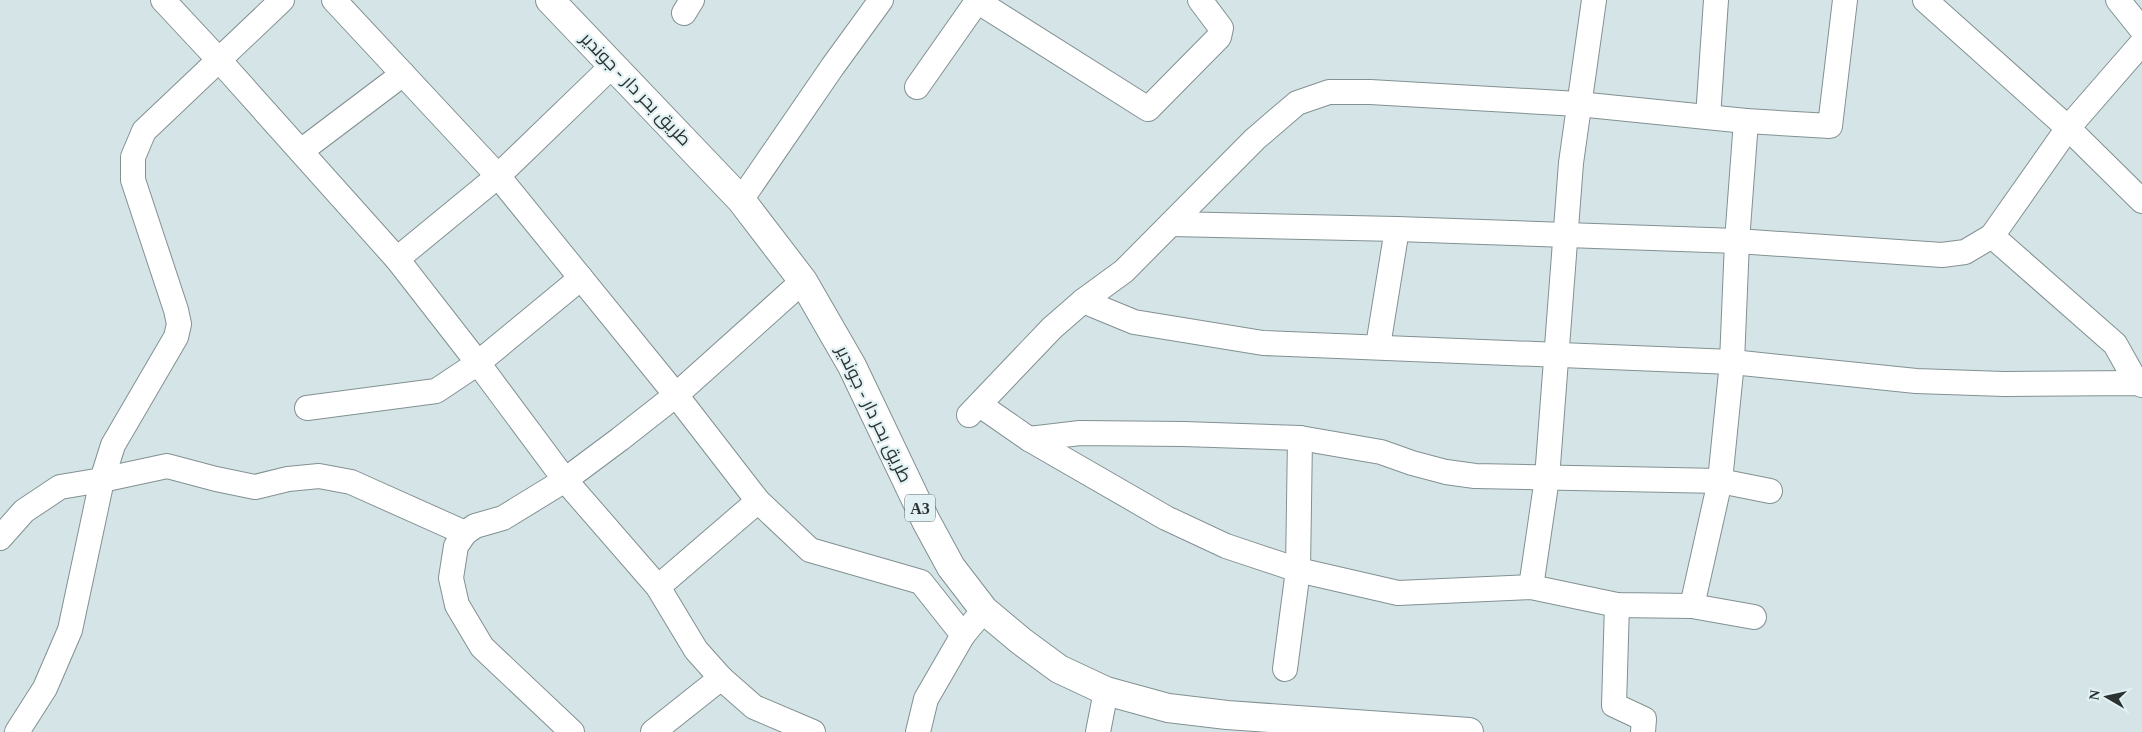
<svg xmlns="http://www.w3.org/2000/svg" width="2142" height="732" viewBox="0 0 2142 732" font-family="'Times New Roman',Cairo,serif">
<rect width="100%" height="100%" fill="#d5e5e7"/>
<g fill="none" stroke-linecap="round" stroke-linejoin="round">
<g stroke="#829092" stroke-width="26">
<g id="minor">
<polyline points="163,0 219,60 397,259 478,363 565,480 658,587 696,650 721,678 653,732"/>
<polyline points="334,0 498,176 676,395 758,501 810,550 921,582 963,635 984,610"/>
<polyline points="1925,0 2068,128 2142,201"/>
<polyline points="2118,0 2142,30"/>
<polyline points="977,1 1148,109 1219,37 1221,28 1200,0"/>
<polyline points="684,13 692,0"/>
<polyline points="917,87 978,0"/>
<polyline points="1708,117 1716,0"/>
<polyline points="301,151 403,74"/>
<polyline points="741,200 833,66 881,0"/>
<polyline points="1171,224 1397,229 1737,241 1942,255 1965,252 1992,236 2068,128 2142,43"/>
<polyline points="1992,236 2115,344 2137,383"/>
<polyline points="397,259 498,176 613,65"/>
<polyline points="1083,301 1134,322 1263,343 1732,362 1916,381 2004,384 2137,383 2142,385"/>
<polyline points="1378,346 1397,229"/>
<polyline points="980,405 1029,439 1166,518 1226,546 1298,570 1398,593 1531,587 1617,605 1692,606 1754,617"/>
<polyline points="307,408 436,391 478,363 581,278"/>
<polyline points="969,415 1052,328 1083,301 1124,271 1255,139 1297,103 1329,92 1370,92 1578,104 1746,121 1830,126 1845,0"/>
<polyline points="1029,439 1080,433 1184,434 1300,438 1381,452 1412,463 1446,472 1475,476 1720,481 1770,491"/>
<polyline points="0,538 24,511 60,487 102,480 167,466 216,479 255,487 288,479 319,476 351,482 465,533"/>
<polyline points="658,587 758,501"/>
<polyline points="1531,587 1547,478 1571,163 1594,0"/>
<polyline points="1617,605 1614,705 1644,719 1643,732"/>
<polyline points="1692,606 1720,481 1732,362 1737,241 1746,121"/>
<polyline points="1285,669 1298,570 1300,438"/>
<polyline points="721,678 754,707 813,732"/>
<polyline points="17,732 45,688 70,630 102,480 113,445 176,337 179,324 176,310 133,180 133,157 144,131 282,0"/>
<polyline points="572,732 482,647 457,605 451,578 456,546 465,533 475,526 503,518 565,480 620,439 676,395 803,281"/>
<polyline points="918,732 926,699 963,635"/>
<polyline points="1098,732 1106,691"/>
</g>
</g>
<g stroke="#829092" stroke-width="30">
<polyline id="highway" points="550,0 741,200 803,281 852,366 926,521 951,567 984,610 1021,641 1059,669 1106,691 1168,708 1227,715 1469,732"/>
</g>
<use href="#minor" stroke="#fff" stroke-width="24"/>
<use href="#highway" stroke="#fff" stroke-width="28"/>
</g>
<g text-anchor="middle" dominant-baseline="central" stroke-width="4.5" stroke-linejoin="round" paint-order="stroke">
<rect fill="#e2f2f4" stroke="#636c6c" stroke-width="1" x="905" y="494.5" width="30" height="27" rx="4"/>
<g font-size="16" font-weight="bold" fill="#2c3232">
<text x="920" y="508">A3</text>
</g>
<g font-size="18" fill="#2c3232" stroke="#e2f2f4">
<text transform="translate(636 89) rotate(46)">طريق بحر دار - جوندير</text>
<text transform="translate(874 414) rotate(64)">طريق بحر دار - جوندير</text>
</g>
</g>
<g transform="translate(2107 697) rotate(279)" stroke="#e2f2f4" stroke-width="4" paint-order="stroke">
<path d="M0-4L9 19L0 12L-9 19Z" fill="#2c3232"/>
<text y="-8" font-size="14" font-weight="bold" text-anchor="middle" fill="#2c3232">N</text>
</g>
</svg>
